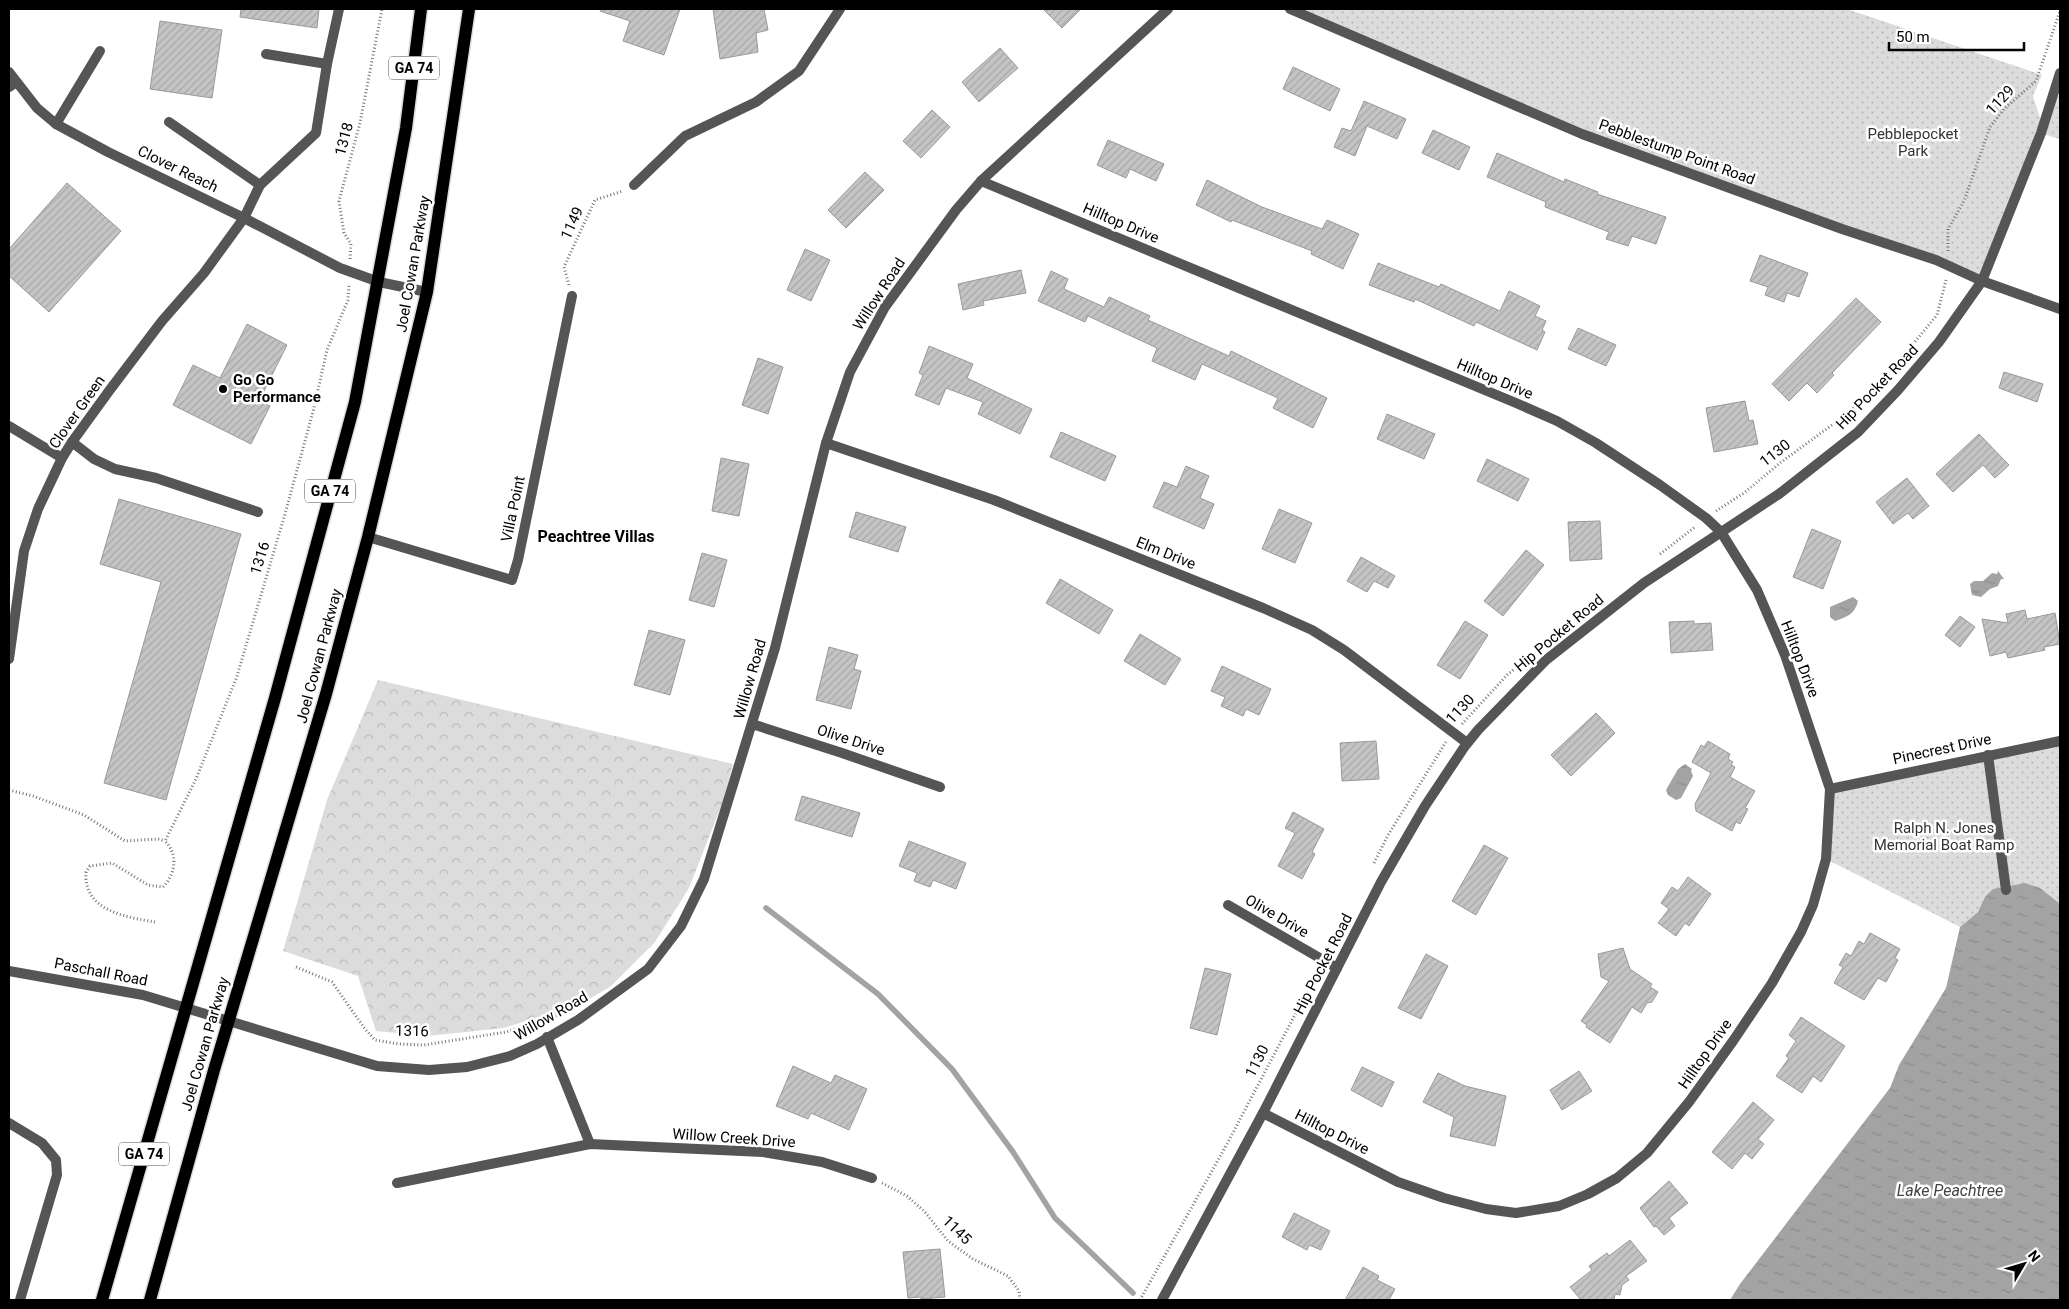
<svg xmlns="http://www.w3.org/2000/svg" width="2069" height="1309" viewBox="0 0 2069 1309" font-family="Roboto,sans-serif">
<defs>
<pattern id="forest-crowns" width="20" height="18" patternUnits="userSpaceOnUse" patternTransform="scale(1.25)"><rect width="20" height="18" fill="#dcdcdc"/><path d="M2 6a3 3 0 1 1 6 0M12 15a3 3 0 1 1 6 0" fill="none" stroke="#bbb"/></pattern>
<pattern id="park-dots" width="8" height="8" patternUnits="userSpaceOnUse" patternTransform="scale(1.25)"><rect width="8" height="8" fill="#dcdcdc"/><path d="M2 2h.1M6 6h.1" fill="none" stroke="#bbb" stroke-width="1.8" stroke-linecap="round"/></pattern>
<pattern id="water-ripples" width="26" height="14" patternUnits="userSpaceOnUse" patternTransform="scale(1.25)"><rect width="26" height="14" fill="#a3a3a3"/><path d="M2 4q2-2 4 0t4 0M15 11q2-2 4 0t4 0" fill="none" stroke="#8b8b8b"/></pattern>
<pattern id="building-hatch" width="6" height="6" patternUnits="userSpaceOnUse" patternTransform="scale(1.25)"><rect width="6" height="6" fill="#c4c4c4"/><path d="M-1 1l2-2M0 6l6-6M5 7l2-2" fill="none" stroke="#a7a7a7"/></pattern>
</defs>
<rect width="100%" height="100%" fill="#fff"/>
<polygon fill="url(#forest-crowns)" points="378,680 733,764 722,804 689,888 655,942 610,987 547,1023 538,1017 504,1028 427,1036 376,1031 358,976 283,951 327,800"/>
<g fill="url(#park-dots)">
<polygon points="1290,9 1847,9 2042,75 2033,96 2045,134 2060,92 2060,139 2046,135 1982,281 1582,134"/>
<polygon points="2060,741 2060,904 2056,902 1981,906 1978,912 1960,927 1826,859 1830,789"/>
</g>
<g fill="url(#water-ripples)">
<polygon points="1998,571 2004,579 2001,579 1998,586 1990,589 1981,597 1972,595 1970,584 1974,581 1983,581 1992,573 1997,574"/>
<path d="M1853,597L1858,601C1855,614 1847,617 1835,621L1830,617V607Z"/>
<polygon points="1685,764 1692,769 1691,771 1693,776 1681,798 1676,800 1668,795 1666,790 1678,769"/>
<polygon points="2025,883 2040,888 2060,904 2060,1300 1730,1300 1740,1284 1890,1088 1899,1065 1946,988 1960,927 1978,912 1985,897 1993,889"/>
</g>
<g fill="none" stroke-linecap="round" stroke-linejoin="round">
<polyline stroke="#a3a3a3" stroke-width="5.5" points="766,908 878,994 952,1069 1013,1152 1055,1218 1133,1293"/>
</g>
<g fill="url(#building-hatch)" stroke="#999">
<polygon points="241,9 319,9 317,28 240,17"/>
<polygon points="601,9 680,9 664,55 623,41 630,21 600,11"/>
<polygon points="713,9 764,9 768,30 756,33 758,52 720,59"/>
<polygon points="1043,9 1081,9 1062,28"/>
<polygon points="160,21 222,30 212,98 150,89"/>
<polygon points="1000,48 1018,68 979,102 962,82"/>
<polygon points="1293,67 1340,89 1330,111 1283,89"/>
<polygon points="1364,101 1406,119 1397,139 1367,126 1355,156 1334,147 1342,128 1351,131"/>
<polygon points="932,110 950,127 921,158 903,141"/>
<polygon points="1433,130 1470,147 1459,170 1422,153"/>
<polygon points="1108,140 1164,164 1156,181 1130,169 1126,178 1097,165"/>
<polygon points="1497,153 1564,182 1565,179 1598,192 1597,194 1666,217 1656,244 1632,236 1628,246 1606,239 1609,232 1545,207 1546,202 1487,177"/>
<polygon points="865,172 884,190 846,228 828,210"/>
<polygon points="1207,180 1262,207 1322,229 1327,220 1359,234 1343,269 1311,254 1312,251 1232,220 1231,222 1196,205"/>
<polygon points="67,183 121,231 49,312 9,276 9,249"/>
<polygon points="805,249 830,260 811,301 787,290"/>
<polygon points="1760,255 1808,273 1799,297 1787,293 1784,302 1765,295 1768,287 1750,281"/>
<polygon points="1378,263 1439,287 1441,284 1500,311 1509,291 1540,306 1535,316 1546,321 1542,330 1545,332 1537,350 1476,322 1474,326 1415,299 1414,302 1369,285"/>
<polygon points="1021,270 1026,293 983,301 984,305 963,310 958,284"/>
<polygon points="1051,271 1068,279 1064,289 1104,307 1109,297 1150,316 1148,320 1229,356 1231,351 1327,398 1313,428 1273,408 1278,398 1202,364 1195,380 1152,361 1157,348 1088,316 1085,322 1038,301"/>
<polygon points="1856,298 1881,322 1832,373 1834,375 1817,393 1807,383 1789,401 1772,384"/>
<polygon points="247,324 287,345 259,401 270,406 251,444 173,405 193,365 220,378"/>
<polygon points="1578,328 1616,345 1606,366 1568,349"/>
<polygon points="929,346 973,364 967,378 1032,409 1020,434 978,414 983,402 946,388 939,405 915,395 923,375 919,373"/>
<polygon points="758,358 783,367 768,414 742,405"/>
<polygon points="2004,372 2043,384 2037,402 1999,388"/>
<polygon points="1745,401 1749,421 1753,420 1758,444 1714,452 1706,408"/>
<polygon points="1387,414 1435,434 1424,459 1377,439"/>
<polygon points="1061,432 1116,456 1105,481 1050,457"/>
<polygon points="1979,434 2009,465 1995,478 1983,465 1953,492 1936,474"/>
<polygon points="721,458 749,464 739,516 712,511"/>
<polygon points="1487,459 1529,479 1518,501 1477,481"/>
<polygon points="1186,466 1209,476 1200,498 1214,504 1204,529 1153,507 1164,482 1177,487"/>
<polygon points="1907,478 1929,506 1913,519 1908,513 1893,524 1876,502"/>
<polygon points="119,499 241,534 166,800 104,783 161,582 100,564"/>
<polygon points="1279,509 1312,523 1295,563 1262,549"/>
<polygon points="856,512 906,527 898,552 849,537"/>
<polygon points="1600,521 1602,559 1570,561 1568,522"/>
<polygon points="1812,529 1841,541 1823,589 1793,577"/>
<polygon points="1526,550 1544,565 1503,616 1484,601"/>
<polygon points="702,553 727,560 714,607 689,600"/>
<polygon points="1361,557 1395,576 1388,588 1374,581 1367,592 1347,581"/>
<polygon points="1060,579 1113,610 1099,634 1046,603"/>
<polygon points="2025,610 2027,619 2055,613 2060,644 2044,647 2045,650 2008,658 2006,652 1990,656 1982,619 2008,623 2006,614"/>
<polygon points="1960,616 1975,627 1960,647 1945,635"/>
<polygon points="1465,621 1488,635 1460,679 1437,665"/>
<polygon points="1694,621 1694,624 1711,623 1713,650 1671,653 1669,622"/>
<polygon points="649,630 685,640 670,695 634,685"/>
<polygon points="1140,634 1181,659 1165,685 1124,661"/>
<polygon points="829,647 858,655 854,669 861,671 851,709 816,700"/>
<polygon points="1222,666 1271,689 1259,715 1246,709 1243,716 1221,706 1225,697 1211,691"/>
<polygon points="1596,713 1615,733 1571,776 1551,755"/>
<polygon points="1376,741 1379,779 1342,781 1340,743"/>
<polygon points="1708,741 1730,754 1728,759 1733,762 1731,765 1735,767 1730,777 1755,791 1745,808 1748,809 1740,824 1736,822 1732,831 1696,811 1695,804 1711,773 1692,762 1701,745 1704,747"/>
<polygon points="802,796 860,813 852,837 795,820"/>
<polygon points="1293,812 1324,829 1312,852 1315,854 1302,879 1278,866 1295,833 1285,828"/>
<polygon points="909,841 966,863 956,889 933,880 930,887 914,881 917,873 899,866"/>
<polygon points="1484,845 1508,858 1476,915 1452,901"/>
<polygon points="1688,877 1711,894 1689,926 1685,923 1676,936 1658,923 1669,909 1661,903 1672,887 1678,891"/>
<polygon points="1870,933 1900,949 1895,958 1898,960 1886,982 1878,978 1864,1000 1834,983 1843,967 1839,965 1846,953 1851,956 1859,941 1864,944"/>
<polygon points="1623,948 1630,969 1652,984 1650,987 1658,992 1652,1002 1647,1003 1641,1013 1632,1007 1610,1043 1586,1027 1587,1025 1581,1021 1609,981 1601,977 1598,954"/>
<polygon points="1426,954 1448,966 1421,1019 1398,1008"/>
<polygon points="1205,968 1231,974 1217,1035 1190,1028"/>
<polygon points="1801,1017 1845,1046 1821,1082 1813,1076 1802,1093 1776,1076 1789,1058 1786,1056 1796,1041 1789,1035"/>
<polygon points="793,1066 831,1083 835,1075 867,1089 849,1130 811,1113 808,1119 776,1106"/>
<polygon points="1362,1067 1394,1082 1382,1107 1351,1090"/>
<polygon points="1579,1071 1592,1091 1562,1110 1550,1090"/>
<polygon points="1438,1073 1465,1086 1506,1096 1495,1146 1450,1136 1454,1117 1423,1102"/>
<polygon points="1753,1102 1774,1120 1758,1139 1764,1144 1752,1159 1745,1153 1732,1169 1712,1152"/>
<polygon points="1669,1181 1688,1203 1669,1218 1675,1226 1664,1235 1656,1226 1654,1227 1640,1208"/>
<polygon points="1294,1213 1330,1231 1321,1250 1309,1245 1307,1250 1282,1237"/>
<polygon points="1630,1240 1647,1261 1626,1276 1629,1280 1622,1285 1620,1295 1615,1294 1614,1300 1581,1300 1570,1287 1592,1270 1589,1266 1607,1253 1609,1256"/>
<polygon points="940,1249 945,1297 921,1299 921,1297 908,1298 903,1252"/>
<polygon points="1363,1267 1379,1276 1377,1280 1395,1289 1389,1300 1345,1300"/>
</g>
<g fill="none" stroke-linecap="round" stroke-linejoin="round">
<g stroke="#dbdbdb" stroke-width="15">
<g id="primary">
<polyline points="102,1300 275,698 355,402 406,128 421,9"/>
<polyline points="150,1300 214,1070 326,694 368,537 427,292 469,9"/>
</g>
</g>
<g stroke="#777" stroke-width="3" stroke-dasharray="1 2.5" stroke-linecap="butt">
<polyline points="1948,251 1948,229 1964,201 1990,127 2004,109 2036,81 2060,11"/>
<polyline points="350,259 351,244 344,233 339,201 360,123 382,9"/>
<polyline points="569,285 564,267 595,200 623,191"/>
<polyline points="1716,511 1744,493 1780,463 1847,414 1885,378 1937,315 1946,280"/>
<polyline points="1660,554 1695,527"/>
<polyline points="1462,724 1507,675 1524,661"/>
<polyline points="9,790 33,796 84,815 125,841 158,839 165,841"/>
<polyline points="1374,863 1388,835 1446,742"/>
<path d="M155,922C126,917 83,911 86,872L90,866L112,863L148,885L163,887C176,874 178,854 165,841L196,779L237,676L285,514L314,408L327,350L348,300L349,285"/>
<polyline points="296,967 332,982 365,1029 375,1040 399,1044 424,1045 506,1032 537,1021 540,1026"/>
<polyline points="882,1183 907,1196 924,1211 948,1241 973,1259 1008,1276 1019,1291 1020,1300"/>
<polyline points="1140,1300 1227,1144 1318,971"/>
</g>
<g stroke="#555" stroke-width="10">
<polyline points="266,54 327,64"/>
<polyline points="9,87 15,83"/>
<polyline points="169,122 260,185"/>
<polyline points="56,124 100,51"/>
<polyline points="634,185 685,136 756,102 799,71 840,9"/>
<polyline points="244,218 260,185 316,133 327,64 339,9"/>
<polyline points="9,426 62,458"/>
<polyline points="72,442 94,459 115,469 156,478 258,512"/>
<polyline points="1988,755 2006,890"/>
<polyline points="9,1123 42,1143 56,1160 57,1175 20,1300"/>
</g>
<g stroke="#555" stroke-width="10">
<polyline points="1290,9 1582,134 1842,229 1936,260 1982,281 2060,309"/>
<polyline points="9,72 37,108 56,124 108,152 244,218 340,268 379,282 427,292"/>
<polyline points="981,181 1516,403 1557,421 1596,443 1660,485 1706,518 1721,532 1757,590 1785,655 1830,789 1826,859 1813,905 1801,932 1772,983 1733,1041 1689,1102 1647,1153 1617,1178 1588,1194 1559,1206 1516,1213 1486,1209 1444,1198 1398,1182 1263,1113"/>
<polyline points="826,443 994,500 1263,608 1312,630 1344,650 1467,743"/>
<polyline points="368,537 512,580 518,560 572,296"/>
<polyline points="9,659 24,551 38,509 62,458 72,442 109,391 162,321 204,273 244,218"/>
<polyline points="752,724 842,753 940,787"/>
<polyline points="1830,789 2060,741"/>
<polyline points="1228,905 1337,968"/>
<polyline points="9,971 143,995 377,1066 429,1070 467,1067 510,1056 537,1044 578,1020 648,969 681,926 704,879 775,648 826,443 850,372 885,307 956,210 981,181 1168,9"/>
<polyline points="547,1037 590,1144"/>
<polyline points="397,1183 590,1144 763,1152 822,1162 872,1178"/>
<polyline points="1162,1300 1263,1113 1381,882 1425,806 1465,746 1478,730 1546,660 1644,583 1779,494 1858,432 1898,390 1939,342 1982,281 2041,133 2060,73"/>
</g>
<use href="#primary" stroke="#000" stroke-width="12"/>
</g>
<circle fill="#000" stroke="#fff" stroke-width="2" cx="223" cy="389" r="5"/>
<g text-anchor="middle" dominant-baseline="central" stroke-width="5" stroke-linejoin="round" paint-order="stroke">
<g fill="#fff" stroke="#4c4c4c" stroke-width="1">
<rect x="389" y="56.5" width="50" height="23" rx="4"/>
<rect x="305" y="479.5" width="50" height="23" rx="4"/>
<rect x="119" y="1142.5" width="50" height="23" rx="4"/>
</g>
<g font-size="14" font-weight="bold" fill="#000">
<text x="414" y="68">GA 74</text>
<text x="330" y="491">GA 74</text>
<text x="144" y="1154">GA 74</text>
</g>
<g font-size="15" fill="#000" stroke="#fff">
<text transform="translate(2000 100) rotate(-47)">1129</text>
<text transform="translate(344 139) rotate(-75)">1318</text>
<text transform="translate(1677 152) rotate(20)">Pebblestump Point Road</text>
<text transform="translate(178 169) rotate(26)">Clover Reach</text>
<text transform="translate(572 223) rotate(-65)">1149</text>
<text transform="translate(1121 223) rotate(23)">Hilltop Drive</text>
<text transform="translate(413 264) rotate(-80)">Joel Cowan Parkway</text>
<text transform="translate(879 294) rotate(-57)">Willow Road</text>
<text transform="translate(1495 379) rotate(23)">Hilltop Drive</text>
<text transform="translate(1877 387) rotate(-46)">Hip Pocket Road</text>
<text transform="translate(77 412) rotate(-55)">Clover Green</text>
<text transform="translate(1775 453) rotate(-38)">1130</text>
<text transform="translate(513 509) rotate(-78)">Villa Point</text>
<text transform="translate(1166 553) rotate(22)">Elm Drive</text>
<text transform="translate(260 558) rotate(-73)">1316</text>
<text transform="translate(1559 633) rotate(-40)">Hip Pocket Road</text>
<text transform="translate(319 656) rotate(-75)">Joel Cowan Parkway</text>
<text transform="translate(1800 659) rotate(69)">Hilltop Drive</text>
<text transform="translate(750 679) rotate(-74)">Willow Road</text>
<text transform="translate(1460 709) rotate(-47)">1130</text>
<text transform="translate(851 740) rotate(18)">Olive Drive</text>
<text transform="translate(1942 749) rotate(-12)">Pinecrest Drive</text>
<text transform="translate(1277 916) rotate(30)">Olive Drive</text>
<text transform="translate(1323 964) rotate(-63)">Hip Pocket Road</text>
<text transform="translate(101 972) rotate(11)">Paschall Road</text>
<text transform="translate(551 1016) rotate(-30)">Willow Road</text>
<text transform="translate(412 1031) rotate(1)">1316</text>
<text transform="translate(205 1044) rotate(-74)">Joel Cowan Parkway</text>
<text transform="translate(1705 1054) rotate(-55)">Hilltop Drive</text>
<text transform="translate(1257 1061) rotate(-63)">1130</text>
<text transform="translate(1332 1132) rotate(27)">Hilltop Drive</text>
<text transform="translate(734 1138) rotate(4)">Willow Creek Drive</text>
<text transform="translate(957 1230) rotate(44)">1145</text>
</g>
<g font-size="15" fill="#333" stroke="#fff">
<text x="1913" y="134">Pebblepocket<tspan x="1913" dy="17">Park</tspan></text>
<text x="1944" y="828">Ralph N. Jones<tspan x="1944" dy="17">Memorial Boat Ramp</tspan></text>
</g>
<g font-size="15" font-weight="bold" fill="#000" stroke="#fff" text-anchor="start">
<text x="233" y="380">Go Go<tspan x="233" dy="17">Performance</tspan></text>
</g>
<g font-size="16" font-weight="bold" fill="#000" stroke="#fff">
<text x="596" y="536">Peachtree Villas</text>
</g>
<g font-size="16" font-style="italic" fill="#444" stroke="#fff">
<text x="1950" y="1190">Lake Peachtree</text>
</g>
</g>
<rect width="2069" height="1309" fill="none" stroke="#000000" stroke-width="20"/>
<g transform="translate(2024 1264) rotate(52)" stroke="#ffffff" stroke-width="4" paint-order="stroke">
<path d="M0-4L9 19L0 12L-9 19Z" fill="#000000"/>
<text y="-8" font-size="14" font-weight="bold" text-anchor="middle" fill="#000000">N</text>
</g>
<path d="M1889 42v8h135v-8" fill="none" stroke="#000000" stroke-width="2.5"/>
<text x="1896" y="42" font-size="15" fill="#000000" stroke="#ffffff" stroke-width="4" paint-order="stroke">50 m</text>
</svg>
